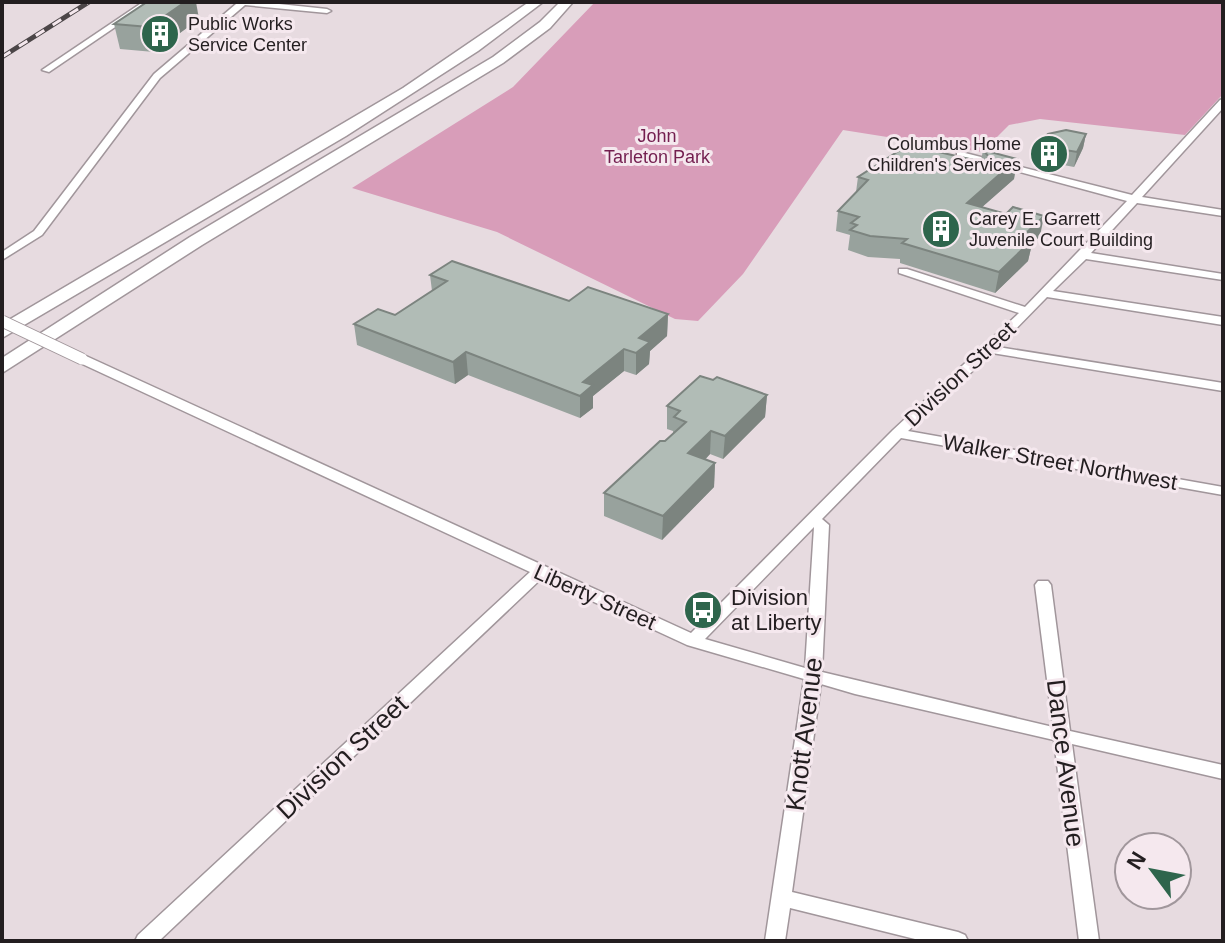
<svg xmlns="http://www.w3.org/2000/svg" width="1225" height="943" viewBox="0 0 1225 943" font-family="Helvetica,sans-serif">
<rect width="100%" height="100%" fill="#e7dbe0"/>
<polygon fill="#d89db9" points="595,2 1223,2 1223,94 1185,135 1040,119 1009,125 982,152 843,130 743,274 698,321 675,319 497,232 352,188 513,87"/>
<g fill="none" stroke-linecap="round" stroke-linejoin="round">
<g stroke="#a1969b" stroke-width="3">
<g id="minor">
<polygon points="143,2 152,2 49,72 42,70"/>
<polygon points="232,2 260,2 327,9 331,11 327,13 245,5 160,78 42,235 2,260 2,252 34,231 154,74 236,4"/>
<path d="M1223,99V108L1142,197L1223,210V216L1137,203L1091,253L1223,274V280L1086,259L1053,291L1223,317V325L1047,297L998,347L1223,383V391L992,353L908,431L1223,487V495L901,438L822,519L829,525L822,672L1053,727L1035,585L1038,581H1048L1051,585L1070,731L1223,765V779L1072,744L1099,941H1079L1054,740L855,694L821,684L792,892L958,932L965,935L968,941H923L790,908L785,941H765L804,679L687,645L542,578L159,941H135L138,935L530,572L78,362L76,359L78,356H86L691,633L893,430L1019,313L899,273V269H907L1025,307L1127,201L957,155V151L1132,195L1220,100ZM814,527L805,668L705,639Z"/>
</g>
</g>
<g stroke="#a1969b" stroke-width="3">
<g id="highway">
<polygon points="529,2 543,2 478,51 346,136 2,338 2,324 403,88"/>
<polygon points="560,2 573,2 550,28 503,63 202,245 2,373 2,358 190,237 493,57 540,22"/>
</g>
</g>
<use href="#minor" fill="#fff" fill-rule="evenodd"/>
<use href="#highway" fill="#fff" fill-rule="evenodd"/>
<g stroke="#4c4648" stroke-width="5">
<polyline id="rail" points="2,57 89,2"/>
</g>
<use href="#rail" stroke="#f5e8ee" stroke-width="3" stroke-dasharray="10" stroke-linecap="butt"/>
<g stroke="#a1969b" stroke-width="13" stroke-linecap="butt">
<polyline id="minor-bridge" points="2,321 82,359"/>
</g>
<use href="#minor-bridge" stroke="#fff" stroke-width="11"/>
</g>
<g fill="#98a29d">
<polygon points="199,19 154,52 120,49 114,24"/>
<polygon points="1086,134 1083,148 1074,167 1032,159 1035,145"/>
<polygon points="983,150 1017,159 1014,179 982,207 1040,236 1032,244 1028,261 995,293 900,263 900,259 868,257 848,250 850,235 836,231 838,211 856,192 858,177 981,161"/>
<polygon points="430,275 569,301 668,314 667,336 650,351 649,364 636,375 624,371 593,396 593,408 580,418 468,375 455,384 357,345 354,324 395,315 432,291"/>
<polygon points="713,380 767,395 765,417 723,459 710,454 705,460 715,463 714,487 662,540 604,516 604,493 673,434 673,431 667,429 667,406"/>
</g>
<g fill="#7c847f">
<polygon points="185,2 196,2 199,19 154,52 149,27"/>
<polygon points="1086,134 1083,148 1074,167 1077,152"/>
<polygon points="1017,159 1014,179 964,223 967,203"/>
<polygon points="1044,216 1040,236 1032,244 1028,261 995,293 999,272 1022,237"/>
<polygon points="668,314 667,336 650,351 649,364 636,375 636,353 639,338"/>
<polygon points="624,349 624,371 593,396 593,408 580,418 580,396 583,382"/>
<polygon points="466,352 468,375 455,384 453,362"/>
<polygon points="767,395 765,417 723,459 725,436"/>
<polygon points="711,431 710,454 688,477 688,453"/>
<polygon points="715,463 714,487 662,540 663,516"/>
</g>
<g fill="#b1bcb6" stroke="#7c847f" stroke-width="2">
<polygon points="147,2 185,2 149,27 114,24"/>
<polygon points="1066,130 1086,134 1077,152 1035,145 1048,134"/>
<polygon points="908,145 996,165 983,150 1017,159 967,203 1006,214 1013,207 1044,216 1022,237 1032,240 999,272 902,243 907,239 870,236 850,230 857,225 851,223 859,217 838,211 868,180 858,177"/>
<polygon points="452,261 569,301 588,287 668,314 639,338 650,342 636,353 624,349 583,382 593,385 580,396 466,352 453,362 354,324 378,309 395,315 447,281 430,275"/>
<polygon points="700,376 713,380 717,377 767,395 725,436 711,431 688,453 715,463 663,516 604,493 660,441 665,441 686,422 674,417 680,411 667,406"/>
</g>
<defs>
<g id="building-disc" transform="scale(2)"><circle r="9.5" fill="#2e654c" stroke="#f5e8ee"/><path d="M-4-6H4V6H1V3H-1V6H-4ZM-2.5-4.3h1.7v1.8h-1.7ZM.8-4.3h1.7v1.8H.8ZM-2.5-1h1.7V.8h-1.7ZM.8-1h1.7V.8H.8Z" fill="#fff"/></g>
<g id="bus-disc" transform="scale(2)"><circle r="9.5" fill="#2e654c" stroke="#f5e8ee"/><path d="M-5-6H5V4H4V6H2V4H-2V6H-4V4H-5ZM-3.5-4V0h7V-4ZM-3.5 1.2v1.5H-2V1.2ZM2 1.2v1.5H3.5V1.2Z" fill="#fff"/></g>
</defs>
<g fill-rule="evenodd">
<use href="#building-disc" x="160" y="34"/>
<use href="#building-disc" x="1049" y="154"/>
<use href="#building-disc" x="941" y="229"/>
<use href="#bus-disc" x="703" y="610"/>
</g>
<g text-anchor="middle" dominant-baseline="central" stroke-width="6" stroke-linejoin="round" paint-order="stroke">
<g font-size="18" fill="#231e20" stroke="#f5e8ee" text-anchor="start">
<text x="188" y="24">Public Works<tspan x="188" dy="21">Service Center</tspan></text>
<text x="1021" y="144" text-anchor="end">Columbus Home<tspan x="1021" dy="21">Children's Services</tspan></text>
<text x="969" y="219">Carey E. Garrett<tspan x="969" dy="21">Juvenile Court Building</tspan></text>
</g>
<g font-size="18" fill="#731e4f" stroke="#f5e8ee">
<text x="657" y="136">John<tspan x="657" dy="21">Tarleton Park</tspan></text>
</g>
<g font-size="22" fill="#231e20" stroke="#f5e8ee">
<text transform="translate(960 374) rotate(-43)">Division Street</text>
<text transform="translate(1060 462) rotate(10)">Walker Street Northwest</text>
<text transform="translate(595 597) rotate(24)">Liberty Street</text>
</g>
<g font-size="22" fill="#231e20" stroke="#f5e8ee" text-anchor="start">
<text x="731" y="597">Division<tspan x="731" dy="25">at Liberty</tspan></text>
</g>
<g font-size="26" fill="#231e20" stroke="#f5e8ee">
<text transform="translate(804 734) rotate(-83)">Knott Avenue</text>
<text transform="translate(342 757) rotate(-43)">Division Street</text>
<text transform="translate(1066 763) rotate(83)">Dance Avenue</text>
</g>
</g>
<rect width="1225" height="943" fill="none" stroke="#231e20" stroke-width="8"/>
<g transform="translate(1153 871) rotate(302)"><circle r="38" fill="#f5e8ee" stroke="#a1979c" stroke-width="2"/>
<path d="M0-6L14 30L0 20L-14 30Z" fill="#2e654c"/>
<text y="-12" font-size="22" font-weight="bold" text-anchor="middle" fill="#231e20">N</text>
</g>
</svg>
